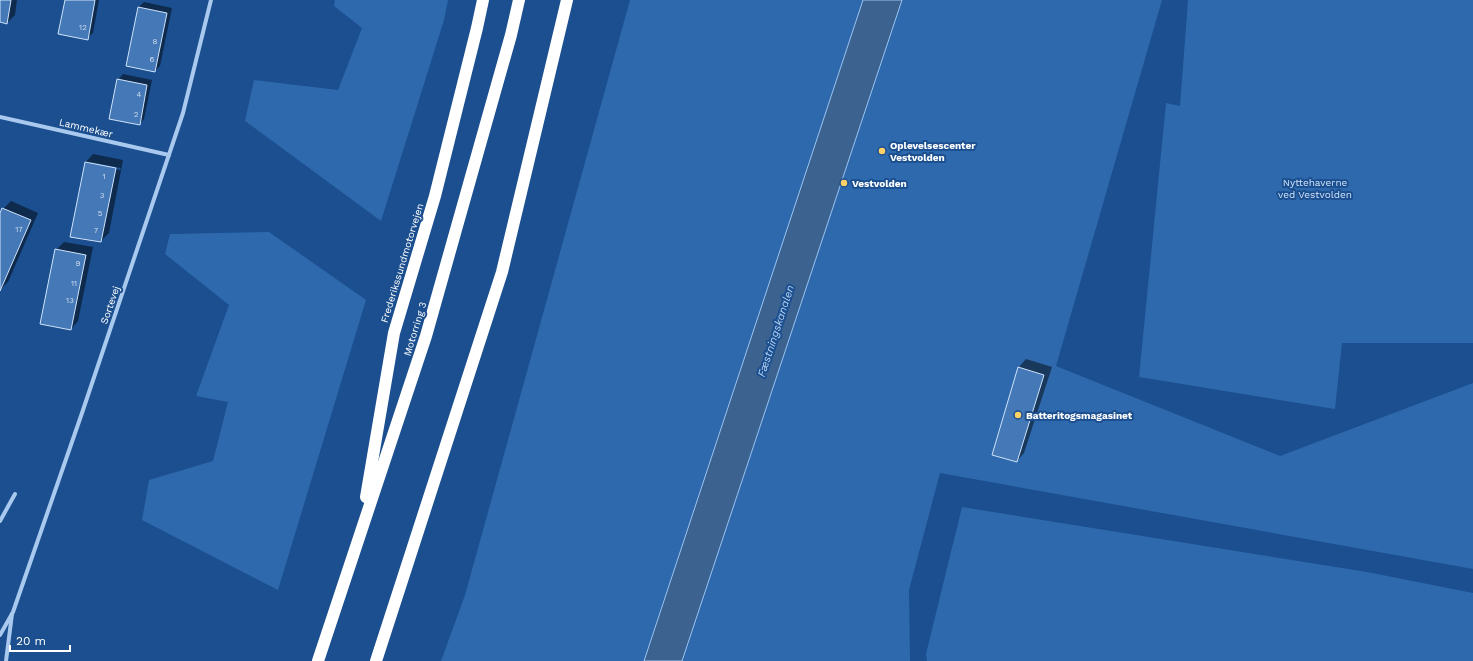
<svg xmlns="http://www.w3.org/2000/svg" width="1473" height="661" viewBox="0 0 1473 661" font-family="'Work Sans',sans-serif">
<rect width="100%" height="100%" fill="#1b4f8f"/>
<g fill="#2e69ad">
<polygon points="335,0 448,0 444,20 381,221 245,121 254,80 338,90 362,28 334,6"/>
<polygon points="630,0 1162,0 1056,366 1280,456 1473,383 1473,569 940,473 909,590 910,661 441,661 465,595"/>
<polygon points="1188,0 1473,0 1473,343 1342,343 1335,409 1139,377 1166,103 1180,106"/>
<polygon points="269,232 366,300 278,590 142,520 149,480 213,461 228,402 196,396 229,305 165,254 170,234"/>
<polygon points="962,507 1367,572 1473,593 1473,661 927,661 926,654"/>
</g>
<polygon fill="#3c6290" stroke="#9cc4f0" points="863,0 902,0 682,661 644,661"/>
<g fill="#0007" fill-rule="evenodd">
<polygon points="0,0 17,0 15,15 7,23 0,21"/>
<polygon points="66,0 99,0 93,33 87,38"/>
<polygon points="144,2 172,8 160,66 155,71 127,65 139,7"/>
<polygon points="123,74 152,80 144,119 139,124 118,80"/>
<path d="M93,154L123,160L109,233L101,241L86,162ZM90,162L121,168L120,170L90,164Z"/>
<polygon points="11,201 38,213 8,282 0,290 0,216 3,209"/>
<polygon points="64,242 93,247 78,321 71,329 56,250"/>
<polygon points="1026,359 1052,367 1024,453 1017,461 1019,367"/>
</g>
<g fill="#4478b7" stroke="#cfe3fa">
<polygon points="0,0 11,0 7,24 0,22"/>
<polygon points="65,0 95,0 88,40 58,34"/>
<polygon points="138,7 167,13 155,72 126,66"/>
<polygon points="117,79 147,85 140,125 109,119"/>
<polygon points="85,162 116,168 101,242 70,237"/>
<polygon points="2,208 31,220 0,291 0,213"/>
<polygon points="55,249 86,255 71,330 40,324"/>
<polygon points="1018,367 1044,375 1017,462 992,455"/>
</g>
<g fill="none" stroke-linecap="round" stroke-linejoin="round">
<g stroke="#a9c9ee" stroke-width="4">
<polyline points="0,117 169,155"/>
<polyline points="0,521 15,494"/>
<polyline points="0,635 13,612 82,413 183,113 211,0"/>
<polyline points="6,661 12,614"/>
</g>
<g stroke="#fff" stroke-width="12">
<polyline points="366,497 394,333 435,196 477,28 483,0"/>
<polyline points="318,661 426,336 511,35 519,0"/>
<polyline points="376,661 502,272 567,0"/>
</g>
</g>
<g fill="#ffd166" stroke="#1b4f8f" stroke-width="1.5">
<circle cx="882" cy="151" r="4"/>
<circle cx="844" cy="183" r="4"/>
<circle cx="1018" cy="415" r="4"/>
</g>
<g text-anchor="middle" dominant-baseline="central" stroke-width="4" stroke-linejoin="round" paint-order="stroke">
<g font-size="8" fill="#d0dded">
<text x="83" y="27">12</text>
<text x="155" y="41">8</text>
<text x="152" y="59">6</text>
<text x="139" y="94">4</text>
<text x="136" y="114">2</text>
<text x="104" y="176">1</text>
<text x="102" y="195">3</text>
<text x="100" y="213">5</text>
<text x="19" y="229">17</text>
<text x="96" y="230">7</text>
<text x="78" y="263">9</text>
<text x="74" y="283">11</text>
<text x="70" y="300">13</text>
</g>
<g font-size="10" fill="#fff" stroke="#1b4f8f">
<text transform="translate(86 128) rotate(13)">Lammekær</text>
<text transform="translate(402 263) rotate(-73)">Frederikssundmotorvejen</text>
<text transform="translate(110 305) rotate(-71)">Sortevej</text>
<text transform="translate(415 329) rotate(-73)">Motorring 3</text>
</g>
<g font-size="10" font-weight="bold" fill="#fff" stroke="#1b4f8f" text-anchor="start">
<text x="890" y="145">Oplevelsescenter<tspan x="890" dy="12">Vestvolden</tspan></text>
<text x="852" y="183">Vestvolden</text>
<text x="1026" y="415">Batteritogsmagasinet</text>
</g>
<g font-size="10" fill="#cfe3fa" stroke="#1b4f8f">
<text x="1315" y="182">Nyttehaverne<tspan x="1315" dy="12">ved Vestvolden</tspan></text>
</g>
<g font-size="11" font-style="italic" fill="#b5d3f5" stroke="#1b4f8f">
<text transform="translate(776 331) rotate(-72)">Fæstningskanalen</text>
</g>
</g>
<path d="M10 645v6h60v-6" fill="none" stroke="#ffffff" stroke-width="2"/>
<text x="16" y="645" font-size="12" fill="#ffffff" stroke="#1b4f8f" stroke-width="3" paint-order="stroke">20 m</text>
</svg>
